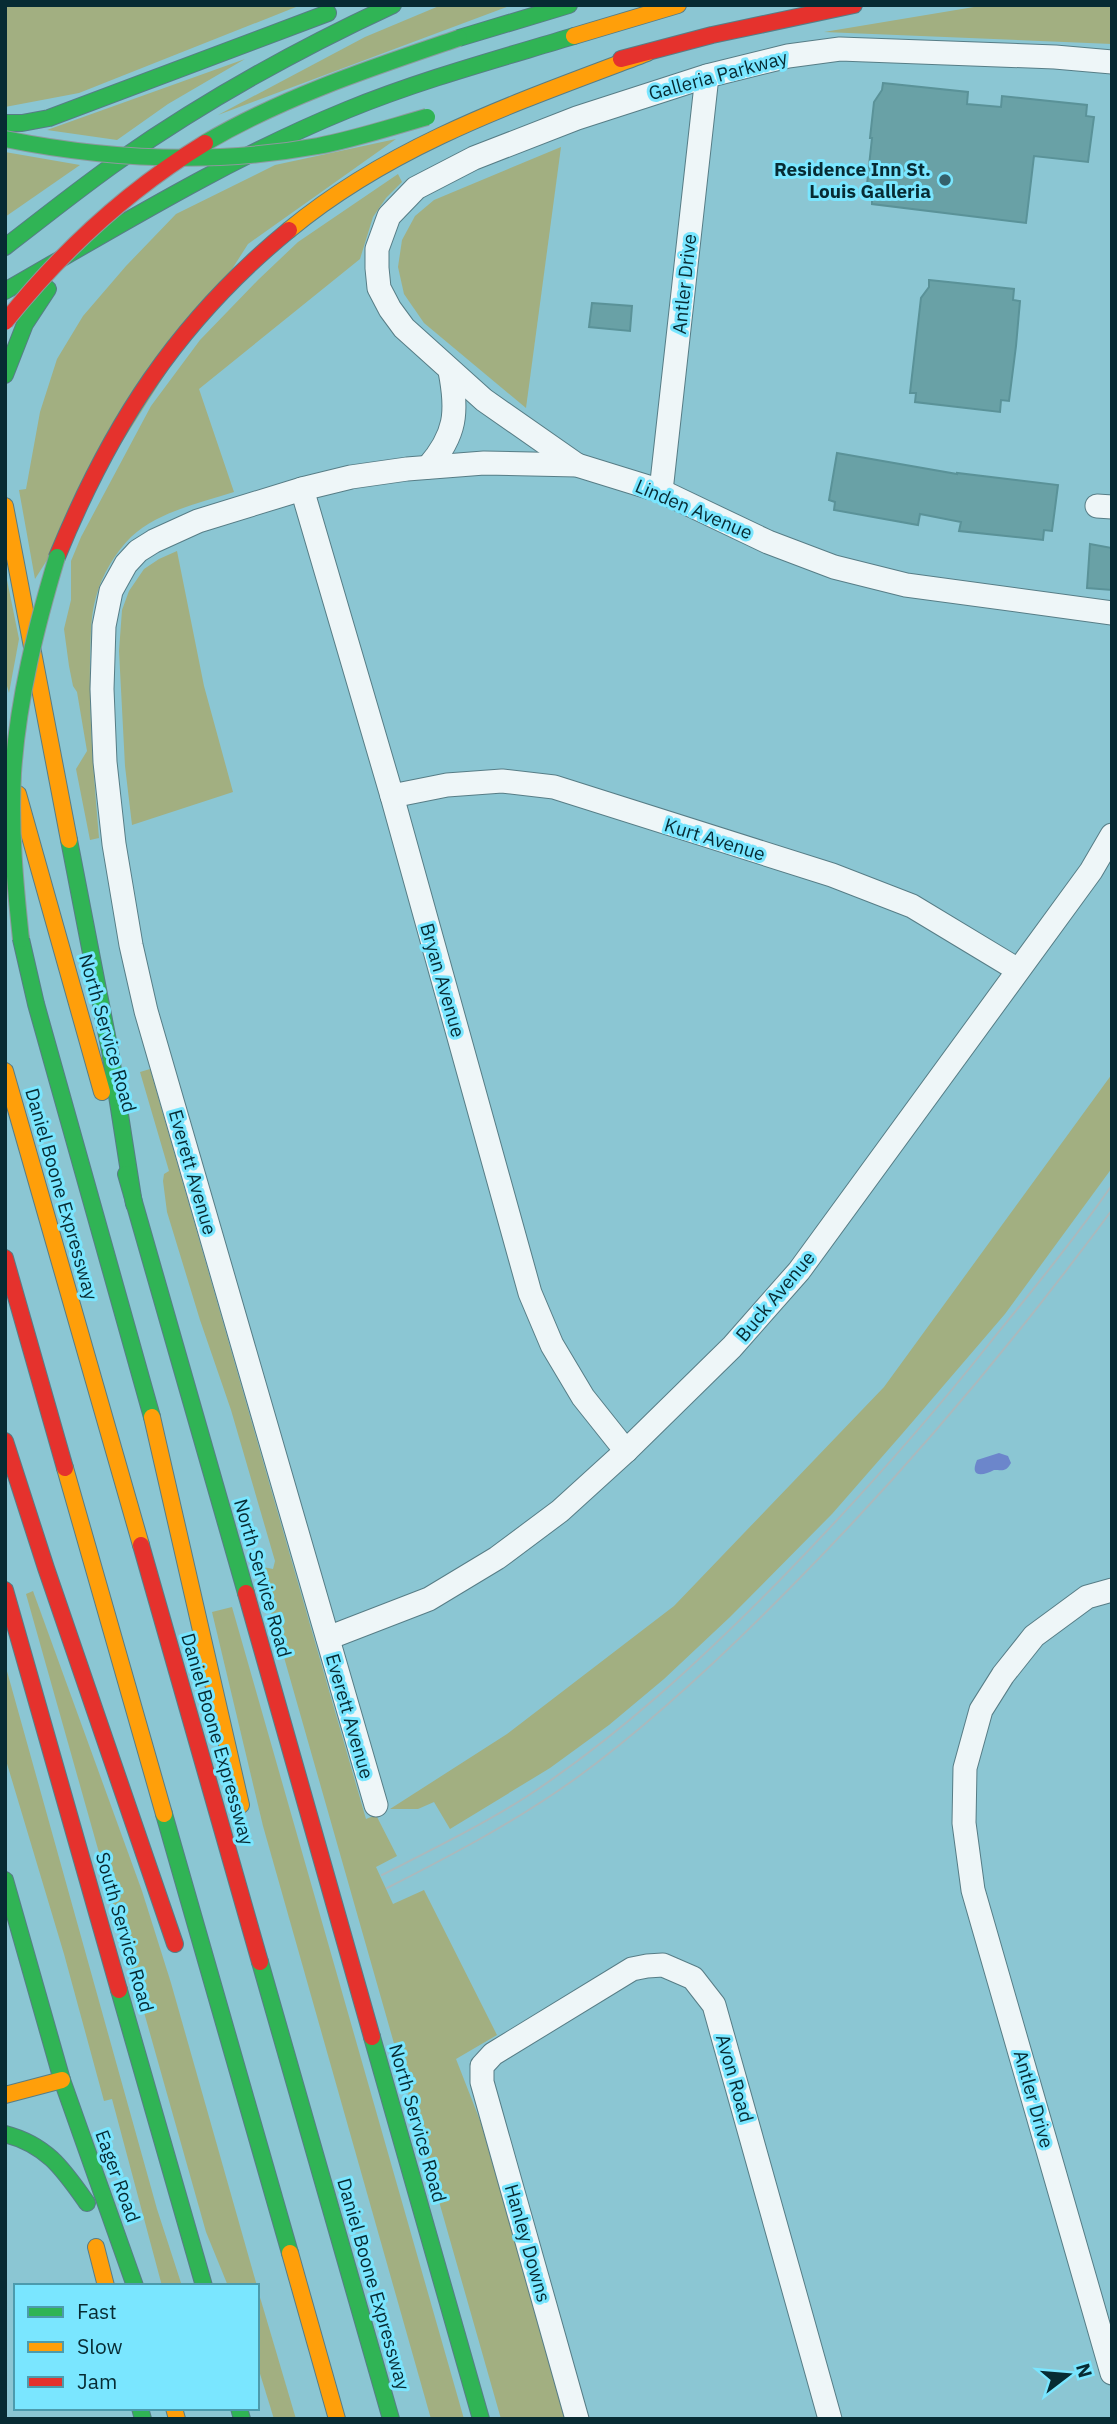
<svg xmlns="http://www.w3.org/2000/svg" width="1117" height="2424" viewBox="0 0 1117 2424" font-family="'IBM Plex Sans',sans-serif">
<rect width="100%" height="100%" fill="#8bc6d3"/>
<g fill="#a2af81">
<polygon points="5,5 301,5 79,93 5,107"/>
<polygon points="512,5 218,115 365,37 439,6"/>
<polygon points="986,5 1112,5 1112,44 824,32"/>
<polygon points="245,59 168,104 117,140 47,130"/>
<polygon points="396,139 248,244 35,579 19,490 26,489 40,412 57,359 83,316 126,266 176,214 275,165"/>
<polygon points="561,147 526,408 424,323 404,294 398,267 402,240 415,216 434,200"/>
<polygon points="5,152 80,165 5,217"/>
<path d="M398,174L402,182L386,198L373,217L360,259L199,389L234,492C199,503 158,512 131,537C115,553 102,575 96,597C90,617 91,640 90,661C89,720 94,779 99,838L90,840L76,769L87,751L77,692L73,686L69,666L64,629L71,600V561L81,537L151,406L200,340L258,280L298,242Z"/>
<polygon points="177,551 204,686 233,792 132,825 125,766 119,651 122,610 129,591 144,569 159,559"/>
<polygon points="5,570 19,639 9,693 5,679"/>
<polygon points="150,1069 366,1819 376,1815 397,1856 376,1867 393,1904 424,1890 497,2035 456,2059 481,2123 565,2419 501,2419 258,1566 273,1569 275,1561 231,1410 200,1320 167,1212 163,1181 164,1174 169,1171 140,1072"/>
<polygon points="1112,1074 1112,1168 1005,1314 902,1434 832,1514 730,1617 664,1679 609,1725 550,1768 450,1829 434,1802 418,1809 390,1809 507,1734 674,1606 884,1387"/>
<polygon points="33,1591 142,1891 171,1983 257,2286 228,2286 206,2232 26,1594"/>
<polygon points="232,1607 464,2419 431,2419 263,1826 212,1612"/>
<polygon points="5,1664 157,2209 182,2286 162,2286 112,2099 104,2101 64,1954 5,1757"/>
<polygon points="257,2288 262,2304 296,2419 274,2419 257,2364"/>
</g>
<path fill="#6c86cb" d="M999,1453L1008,1456L1011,1463C1006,1472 1003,1470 994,1470C983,1476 969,1478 977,1460Z"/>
<g fill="#69a1a6" stroke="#5a9298" stroke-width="2">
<polygon points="883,83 968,92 967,104 1001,107 1002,96 1087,105 1086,116 1094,117 1088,162 1034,156 1026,223 872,204 872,195 866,194 872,138 870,138 874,102 882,90"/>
<polygon points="929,280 1014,289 1013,300 1020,301 1016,346 1009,401 1001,400 1000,412 915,402 916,393 910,393 921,298 929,287"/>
<polygon points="592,303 632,306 630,331 589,327"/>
<polygon points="837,453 957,474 957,473 1058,485 1052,531 1044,530 1043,540 959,531 961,522 920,514 918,525 834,510 835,502 829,500"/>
<polygon points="1090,544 1112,548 1112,590 1087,588"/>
</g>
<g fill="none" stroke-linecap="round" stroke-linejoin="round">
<g stroke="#577d86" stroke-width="25">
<g id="street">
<polyline points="577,465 484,400 404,328 390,309 379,288 377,268 377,249 389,216 416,188 474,158 577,118 707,76 788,56 840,49 1055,57 1112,62"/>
<path d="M428,467C456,435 458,412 450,371"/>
<polyline points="302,489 392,796 530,1293 552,1345 583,1397 626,1451"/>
<polyline points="661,491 707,76"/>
<polyline points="1097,506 1112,507"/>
<polyline points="392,796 447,785 502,781 554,787 832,875 912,906 1018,970"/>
<polyline points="1112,1590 1087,1597 1034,1636 1003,1675 981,1710 965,1768 964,1823 973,1890 1112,2373"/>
<polyline points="328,1638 429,1599 497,1558 560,1511 626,1451 732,1347 799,1271 1091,871 1112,835"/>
<polyline points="376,1805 146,1011 131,945 114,844 105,762 102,689 104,626 111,591 126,564 138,551 154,541 198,521 302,489 351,477 407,469 484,463 577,465 661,491 768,542 834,567 906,585 1112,613"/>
<polyline points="577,2419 482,2082 482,2066 493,2054 632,1969 647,1966 663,1965 693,1978 714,2005 830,2419"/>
</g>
</g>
<g stroke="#577d86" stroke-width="18">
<g id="fast">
<polyline points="459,38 569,5"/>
<polyline points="5,123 22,123 49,118 328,13"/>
<path d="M5,247C43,218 80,188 120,160C206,100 298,49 393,5"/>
<path d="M5,291C117,227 227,159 347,110C420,80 498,59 574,36"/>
<polyline points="5,375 25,324 48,289"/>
<polyline points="69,840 110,1051 134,1204"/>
<polyline points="21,939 36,1004 152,1417"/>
<polyline points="126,1174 246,1593"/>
<polyline points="164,1814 290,2253"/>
<polyline points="5,1880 62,2080 135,2286"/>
<polyline points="260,1962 391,2419"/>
<polyline points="119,1990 204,2286"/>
<polyline points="372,2037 481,2419"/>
<path d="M5,2134C47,2145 63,2169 87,2203"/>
<polyline points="140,2408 143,2419"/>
<polyline points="239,2408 242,2419"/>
</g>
</g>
<g stroke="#577d86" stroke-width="18">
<g id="slow">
<polyline points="574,36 678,5"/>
<path d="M289,230C394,143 521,101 647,53"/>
<polyline points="5,506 69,840"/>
<polyline points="18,794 102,1092"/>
<polyline points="5,1071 141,1545"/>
<polyline points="152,1417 241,1805"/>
<polyline points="65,1468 164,1814"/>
<polyline points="5,2095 62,2080"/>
<polyline points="96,2247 106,2286"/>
<polyline points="290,2253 337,2419"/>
<polyline points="174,2408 177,2419"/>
</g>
</g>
<g stroke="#577d86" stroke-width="18">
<g id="jam">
<polyline points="621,59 712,35 854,5"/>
<path d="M57,557C111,425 177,322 289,230"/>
<polyline points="5,1258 65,1468"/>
<polyline points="5,1441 46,1568 175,1944"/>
<polyline points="141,1545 260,1962"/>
<polyline points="5,1590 119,1990"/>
<polyline points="246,1593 372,2037"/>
</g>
</g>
<use href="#street" stroke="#eef6f8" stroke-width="23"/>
<use href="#fast" stroke="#30b455" stroke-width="16"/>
<use href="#slow" stroke="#ff9f0a" stroke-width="16"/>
<use href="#jam" stroke="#e5322d" stroke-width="16"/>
<g stroke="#aab9bd" stroke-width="2">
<path d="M382,1875C431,1850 480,1826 526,1797C619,1736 701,1660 779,1581C853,1505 923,1427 989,1344C1031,1292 1074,1240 1112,1185"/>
<path d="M387,1888C452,1855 515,1822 575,1779C652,1723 722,1657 789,1589C907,1470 1012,1345 1112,1210"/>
</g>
<g stroke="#8b9a9d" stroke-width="18" stroke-linecap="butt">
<g id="fast-bridge">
<path d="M5,139C109,160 213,165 318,146C355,139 391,127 427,117"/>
<path d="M205,143C285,96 371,68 459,38"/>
<path d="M21,939C15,884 10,828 13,773C18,699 36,627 57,557"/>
</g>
</g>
<g stroke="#8b9a9d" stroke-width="18" stroke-linecap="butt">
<path id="jam-bridge" d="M5,322C61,252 128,190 205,143"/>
</g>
<use href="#fast-bridge" stroke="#30b455" stroke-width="16"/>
<use href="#jam-bridge" stroke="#e5322d" stroke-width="16"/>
</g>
<circle fill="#35616b" stroke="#7ae6ff" stroke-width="2.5" cx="945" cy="180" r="7"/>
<g text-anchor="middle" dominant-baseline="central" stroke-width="6" stroke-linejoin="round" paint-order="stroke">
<g font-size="19" fill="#072b33" stroke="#7ae6ff">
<text transform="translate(718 75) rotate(-15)">Galleria Parkway</text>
<text transform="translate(684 284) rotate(-84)">Antler Drive</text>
<text transform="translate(694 509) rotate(23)">Linden Avenue</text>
<text transform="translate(715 839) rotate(17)">Kurt Avenue</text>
<text transform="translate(443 980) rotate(74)">Bryan Avenue</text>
<text transform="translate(108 1033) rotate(74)">North Service Road</text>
<text transform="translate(193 1172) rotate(74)">Everett Avenue</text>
<text transform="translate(62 1194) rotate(74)">Daniel Boone Expressway</text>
<text transform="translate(775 1296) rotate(-50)">Buck Avenue</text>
<text transform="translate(263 1578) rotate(74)">North Service Road</text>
<text transform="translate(350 1716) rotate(74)">Everett Avenue</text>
<text transform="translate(218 1739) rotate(74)">Daniel Boone Expressway</text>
<text transform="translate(125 1932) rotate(74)">South Service Road</text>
<text transform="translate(735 2078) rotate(74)">Avon Road</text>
<text transform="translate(1034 2099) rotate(74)">Antler Drive</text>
<text transform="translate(418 2123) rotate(74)">North Service Road</text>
<text transform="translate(118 2176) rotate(70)">Eager Road</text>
<text transform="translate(528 2243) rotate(74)">Hanley Downs</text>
<text transform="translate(374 2284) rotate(74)">Daniel Boone Expressway</text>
</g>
<g font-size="19" font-weight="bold" fill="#072b33" stroke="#7ae6ff" text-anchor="end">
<text x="931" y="169">Residence Inn St.<tspan x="931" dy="22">Louis Galleria</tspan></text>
</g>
</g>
<rect width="1117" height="2424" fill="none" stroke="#072b33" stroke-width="14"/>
<rect x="14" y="2284" width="245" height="126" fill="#7ae6ff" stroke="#4c9bad" stroke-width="2"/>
<rect x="28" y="2307" width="35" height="10" fill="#30b455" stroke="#4c9bad" stroke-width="2"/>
<text x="77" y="2319" font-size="21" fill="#072b33">Fast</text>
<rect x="28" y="2342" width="35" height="10" fill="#ff9f0a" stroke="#4c9bad" stroke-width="2"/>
<text x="77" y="2354" font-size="21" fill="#072b33">Slow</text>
<rect x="28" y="2377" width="35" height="10" fill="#e5322d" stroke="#4c9bad" stroke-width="2"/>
<text x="77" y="2389" font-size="21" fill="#072b33">Jam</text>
<g transform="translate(1068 2375) rotate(74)" stroke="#7ae6ff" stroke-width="5" paint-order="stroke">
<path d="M0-5L12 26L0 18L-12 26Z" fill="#072b33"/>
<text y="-10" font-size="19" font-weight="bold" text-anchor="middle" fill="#072b33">N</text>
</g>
</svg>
